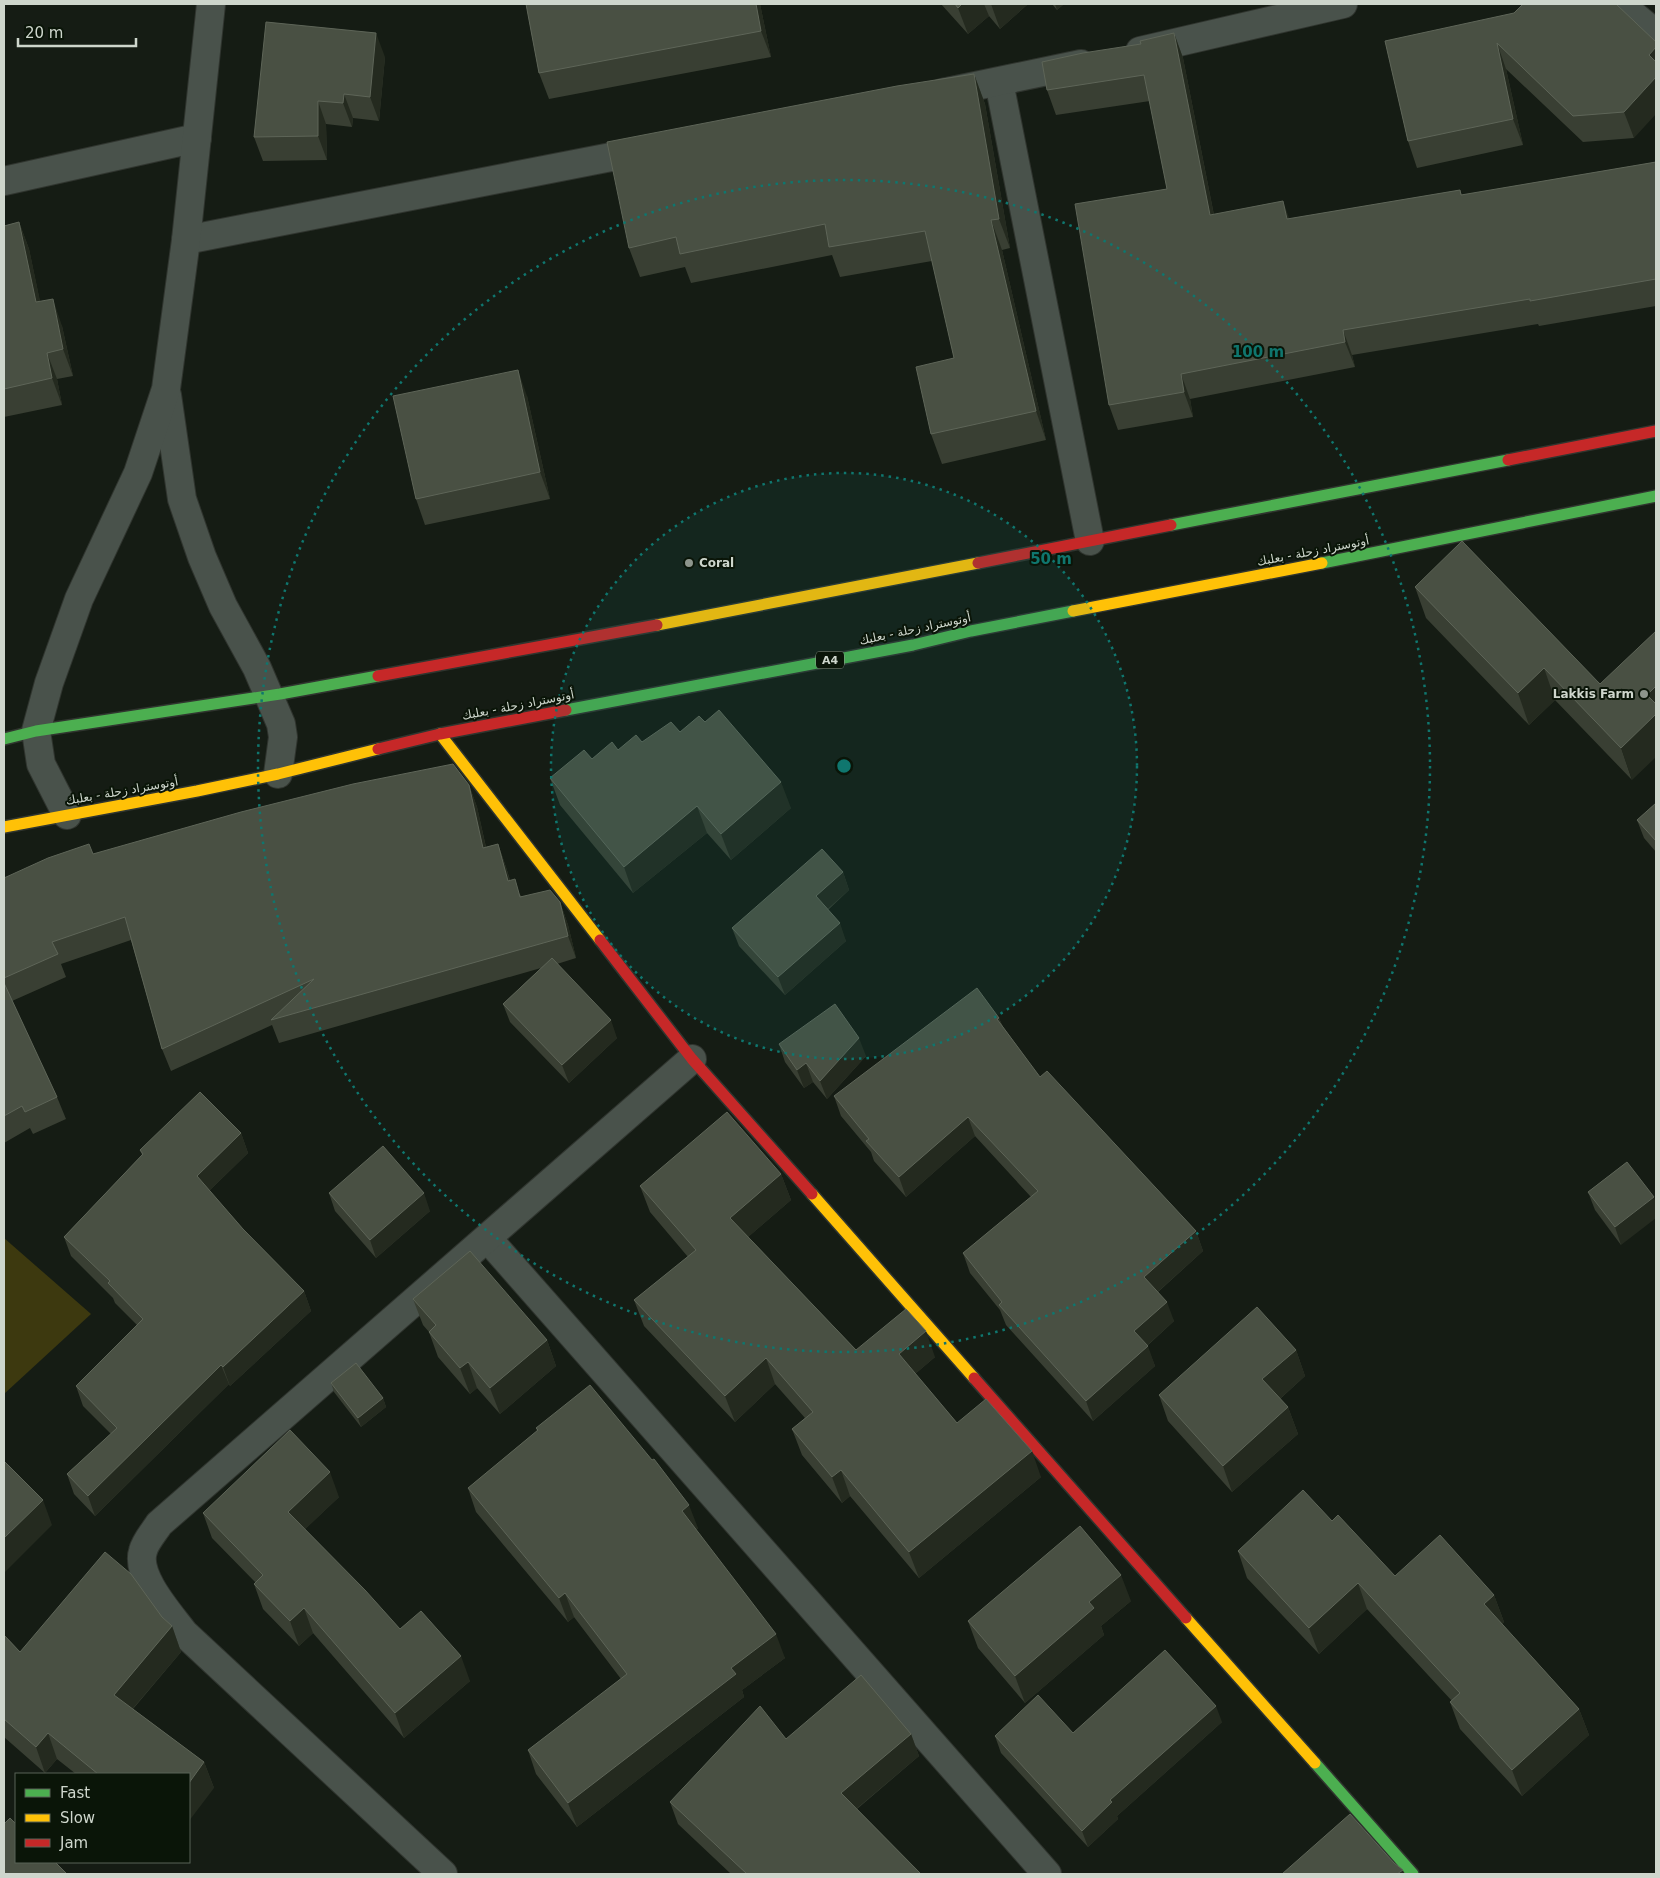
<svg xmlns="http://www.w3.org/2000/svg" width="1660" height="1878" viewBox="0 0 1660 1878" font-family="'DejaVu Sans','Noto Sans Arabic',sans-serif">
<rect width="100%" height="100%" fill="#151c14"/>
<polygon fill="#3d390f" points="4,1238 91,1314 4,1394"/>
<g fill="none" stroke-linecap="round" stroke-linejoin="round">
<g stroke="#30352f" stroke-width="30">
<g id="street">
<polyline points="1620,4 1656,34"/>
<polyline points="1140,51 1343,4"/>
<polyline points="999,82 1090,541"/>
<polyline points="942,93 1081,64"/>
<polyline points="4,181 197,138"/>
<polyline points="186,240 647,150"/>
<polyline points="167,395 182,499 202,557 223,606 257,668 281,724 283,737 278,774"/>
<polyline points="67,815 41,764 36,731 49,683 79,599 138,473 166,389 186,240 211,4"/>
<polyline points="488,1239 1047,1874"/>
<path d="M443,1874L184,1633C170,1614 135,1576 143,1551C145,1542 154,1532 159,1524L692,1059"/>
</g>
</g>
<g stroke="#30352f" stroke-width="14">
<g id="fast">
<polyline points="1171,525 1508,460"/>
<polyline points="1322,563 1656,496"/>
<polyline points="566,710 913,645 971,631 1073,611"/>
<polyline points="4,739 36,731 280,694 378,676"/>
<polyline points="1315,1763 1413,1874"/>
</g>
</g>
<g stroke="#30352f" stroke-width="14">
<g id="slow">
<polyline points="1073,611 1322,563"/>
<polyline points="657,625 978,563"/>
<polyline points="440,734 600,940"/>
<polyline points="4,827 197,791 278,774 378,749"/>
<polyline points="812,1194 974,1378"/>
<polyline points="1186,1618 1315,1763"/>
</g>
</g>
<g stroke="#30352f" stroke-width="14">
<g id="jam">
<polyline points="1508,460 1656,431"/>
<polyline points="978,563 1171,525"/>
<polyline points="378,676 657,625"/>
<polyline points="378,749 440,734 566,710"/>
<polyline points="600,940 692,1059 812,1194"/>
<polyline points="974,1378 1186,1618"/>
</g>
</g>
<use href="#street" stroke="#49524b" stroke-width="28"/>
<use href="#fast" stroke="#4caf50" stroke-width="11"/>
<use href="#slow" stroke="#ffc107" stroke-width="11"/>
<use href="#jam" stroke="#c62828" stroke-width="11"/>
</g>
<g fill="#393f33">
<polygon points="526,4 760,4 771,57 549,99 539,73"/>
<polygon points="941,4 1028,4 1000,29 989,16 968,34"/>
<polygon points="1052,4 1064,4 1057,10"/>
<polygon points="1616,4 1634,138 1583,142 1506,69 1523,145 1417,168 1408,141 1385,41"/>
<polygon points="1174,33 1183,58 1214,215 1290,219 1460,190 1462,195 1656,162 1656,306 1539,326 1538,324 1352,355 1355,367 1190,399 1193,417 1118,430 1109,405 1167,189 1150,101 1056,115 1047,90 1141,44"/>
<polygon points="385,57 379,121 353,118 352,127 326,124 327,160 263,161 254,137"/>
<polygon points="974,74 985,104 1010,248 1002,250 1046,440 942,464 931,434 954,358 932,261 840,277 832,255 691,283 685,267 640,277 629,248"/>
<polygon points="19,222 29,249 40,302 62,326 73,376 57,379 62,405 4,417 4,226"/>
<polygon points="527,396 550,499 425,525 416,499"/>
<polygon points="1415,587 1600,684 1632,780 1555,700 1529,725 1426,618"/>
<polygon points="680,732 791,808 731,860 707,833 633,893 560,805 550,778 592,759 618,750 642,742"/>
<polygon points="469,785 477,807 486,847 498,844 506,867 510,880 521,896 560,902 568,925 576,958 557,964 617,1038 569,1083 510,1022 503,1004 541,968 279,1043 272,1025 171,1071 162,1049 131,940 61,964 66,977 12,1001 57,1097 66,1119 33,1134 30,1128 4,1143 4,878 93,854"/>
<polygon points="1656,803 1656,852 1644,838 1637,820"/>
<polygon points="843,872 849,890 828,910 846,941 785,995 739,946 732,928"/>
<polygon points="999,1018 1003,1027 1040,1077 1196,1231 1203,1251 1158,1292 1174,1321 1147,1346 1155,1366 1093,1421 1006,1325 1000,1310 970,1273 963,1253 1031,1197 975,1136 906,1197 874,1161 871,1152 841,1116 834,1096"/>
<polygon points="779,1044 866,1056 827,1099 813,1082 804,1088 785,1062"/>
<polygon points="241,1133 248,1153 209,1191 243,1229 304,1291 311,1311 230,1386 229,1384 95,1516 74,1494 67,1474 111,1434 83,1406 76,1386 137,1325 115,1303 113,1298 71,1256 64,1237 142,1155 140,1150"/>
<polygon points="1627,1162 1621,1245 1595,1210 1588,1192"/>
<polygon points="781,1174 791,1200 748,1237 856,1350 935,1357 915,1374 957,1423 1041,1477 919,1578 850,1496 842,1503 802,1455 792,1429 805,1418 775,1384 735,1422 644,1326 634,1300 688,1257 650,1212 640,1186"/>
<polygon points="329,1193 430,1211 376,1258 335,1211"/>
<polygon points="413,1299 547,1340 556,1366 500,1414 477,1388 470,1394 438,1357 429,1332 423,1325"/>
<polygon points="1296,1350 1305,1376 1280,1399 1288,1407 1298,1434 1232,1492 1168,1421 1159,1395"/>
<polygon points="331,1383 383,1398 386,1407 361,1427 334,1392"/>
<polygon points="536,1428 698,1528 696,1530 785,1658 742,1690 744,1697 577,1827 536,1774 528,1750 621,1679 574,1617 568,1622 476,1512 468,1488 537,1431"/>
<polygon points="339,1497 305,1529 400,1629 470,1681 404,1738 313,1633 299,1646 263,1609 254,1584 256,1583 212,1538 203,1513"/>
<polygon points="1332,1521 1395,1576 1494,1595 1504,1622 1502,1624 1579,1709 1589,1735 1522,1796 1460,1729 1450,1702 1452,1701 1367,1609 1319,1654 1247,1578 1238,1551"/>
<polygon points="1131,1601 1101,1626 1104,1635 1025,1703 978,1648 968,1621"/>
<polygon points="162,1617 172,1626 181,1652 133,1709 204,1762 214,1788 189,1774 76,1774 57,1759 45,1773 4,1737 4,1635 20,1652"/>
<polygon points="1222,1722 1117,1816 1118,1819 1088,1847 1001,1753 995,1736 1073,1733"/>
<polygon points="911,1734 919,1756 857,1809 921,1874 731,1874 678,1824 670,1802 786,1739"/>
</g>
<g fill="#242a1f">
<polygon points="756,4 760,4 771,57 761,31"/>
<polygon points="962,4 984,4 989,16 968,34 958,8"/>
<polygon points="991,4 1028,4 1000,29"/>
<polygon points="1055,4 1064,4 1057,10"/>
<polygon points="376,33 385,57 379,121 370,97"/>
<polygon points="1174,33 1183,58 1219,241 1210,215"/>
<polygon points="1497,43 1506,69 1523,145 1513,119"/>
<polygon points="1656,47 1656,76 1649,55"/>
<polygon points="974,74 985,104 1010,248 999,219"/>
<polygon points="1656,77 1656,114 1634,138 1624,112"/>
<polygon points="344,94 353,118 352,127 343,103"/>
<polygon points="318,101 326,124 327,160 318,136"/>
<polygon points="1283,201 1292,226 1287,219"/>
<polygon points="991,220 1002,250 1046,440 1036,411"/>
<polygon points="19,222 29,249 46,329 36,302"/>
<polygon points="53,299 62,326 73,376 63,349"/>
<polygon points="1343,330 1352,355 1355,367 1345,342"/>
<polygon points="47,353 57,379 62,405 52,378"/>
<polygon points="518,370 527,396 550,499 540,472"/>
<polygon points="1181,374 1190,399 1193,417 1184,392"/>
<polygon points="1544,668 1555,700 1529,725 1518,693"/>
<polygon points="1656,686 1656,757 1632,780 1621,748 1647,695"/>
<polygon points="781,782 791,808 731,860 721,834"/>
<polygon points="469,785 477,807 491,871 483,848"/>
<polygon points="697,806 707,833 633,893 624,867"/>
<polygon points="498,844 506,867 516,904 508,881"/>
<polygon points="843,872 849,890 822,914 816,896"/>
<polygon points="560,902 568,925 576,958 568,936"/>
<polygon points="840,923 846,941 785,995 778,977"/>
<polygon points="999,1018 1006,1038 997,1019"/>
<polygon points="611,1020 617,1038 569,1083 562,1065"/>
<polygon points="859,1038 866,1056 827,1099 820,1081"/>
<polygon points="806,1063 813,1082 804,1088 797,1070"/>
<polygon points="968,1117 975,1136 906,1197 899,1177"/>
<polygon points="241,1133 248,1153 204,1196 197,1176"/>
<polygon points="781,1174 791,1200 740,1244 730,1218"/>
<polygon points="424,1193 430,1211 376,1258 370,1240"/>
<polygon points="1654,1197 1656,1204 1656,1218 1621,1245 1615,1227"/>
<polygon points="1196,1231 1203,1251 1152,1297 1144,1277"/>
<polygon points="304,1291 311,1311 230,1386 223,1367"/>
<polygon points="1167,1302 1174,1321 1141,1351 1134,1331"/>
<polygon points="926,1331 935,1357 908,1380 899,1354"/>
<polygon points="547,1340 556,1366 500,1414 490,1388"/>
<polygon points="1148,1346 1155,1366 1093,1421 1086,1401"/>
<polygon points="1296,1350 1305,1376 1272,1406 1262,1379"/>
<polygon points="766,1358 775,1384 735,1422 725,1396"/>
<polygon points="468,1362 477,1388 470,1394 460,1368"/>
<polygon points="221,1365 229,1384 95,1516 88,1496"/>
<polygon points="383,1398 386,1407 361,1427 358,1418"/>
<polygon points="1288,1407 1298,1434 1232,1492 1223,1466"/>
<polygon points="1032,1451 1041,1477 919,1578 909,1552"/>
<polygon points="841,1470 850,1496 842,1503 832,1477"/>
<polygon points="330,1472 339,1497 297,1537 288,1512"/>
<polygon points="43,1500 52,1525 4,1573 4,1538"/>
<polygon points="689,1505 698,1528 691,1534 682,1511"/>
<polygon points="1121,1575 1131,1601 1101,1626 1104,1635 1025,1703 1015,1676 1089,1602"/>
<polygon points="1358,1583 1367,1609 1319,1654 1309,1628"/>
<polygon points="565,1593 574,1617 568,1622 559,1598"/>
<polygon points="1494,1595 1504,1622 1494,1631 1484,1604"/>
<polygon points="304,1608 313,1633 299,1646 290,1621"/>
<polygon points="172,1626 181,1652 123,1720 114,1695"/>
<polygon points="776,1634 785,1658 742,1690 744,1697 577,1827 568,1803 731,1668"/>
<polygon points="461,1656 470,1681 404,1738 395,1713"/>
<polygon points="1216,1706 1222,1722 1117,1816 1118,1819 1088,1847 1082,1831 1110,1800"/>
<polygon points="1579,1709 1589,1735 1522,1796 1512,1770"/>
<polygon points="48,1733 57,1759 45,1773 36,1747"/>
<polygon points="911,1734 919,1756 849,1815 841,1793"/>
<polygon points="204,1762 214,1788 189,1821 189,1783"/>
<polygon points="1403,1870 1404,1874 1397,1874"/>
</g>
<g fill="#495043" stroke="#5e6558">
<polygon points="526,4 756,4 761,31 539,73"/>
<polygon points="955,4 962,4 958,8"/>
<polygon points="1523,4 1616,4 1656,42 1656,47 1649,55 1656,62 1656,77 1624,112 1573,116 1497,43 1513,119 1408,141 1385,41 1514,13"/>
<polygon points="266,22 376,33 370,97 344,94 343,103 318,101 318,136 254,137"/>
<polygon points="1174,33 1210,215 1283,201 1287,219 1460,190 1461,195 1656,162 1656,279 1530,301 1530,299 1343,330 1345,342 1181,374 1184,392 1109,405 1075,204 1167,189 1144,75 1047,90 1042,62 1083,53 1141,44 1140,41"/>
<polygon points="974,74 999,219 991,220 1036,411 931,434 916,367 954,358 925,231 829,247 825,224 680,254 676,237 629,248 607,142 897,86"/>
<polygon points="19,222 36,302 53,299 63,349 47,353 52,378 4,389 4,226"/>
<polygon points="518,370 540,472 416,499 393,396"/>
<polygon points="1462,541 1600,684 1656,631 1656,686 1647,695 1656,704 1656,714 1621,748 1544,668 1518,693 1415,587"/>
<polygon points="719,710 781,782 721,834 697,806 624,867 550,778 584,750 592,759 612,742 618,750 636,735 642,742 671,722 680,732 699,716 705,722"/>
<polygon points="453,764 469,785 483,848 498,844 508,881 515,879 520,897 550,890 560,902 568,936 271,1020 314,979 162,1049 125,917 52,942 58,954 4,978 4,878 48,858 89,844 93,854 241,812 353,784"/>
<polygon points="1656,803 1656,841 1637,820"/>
<polygon points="822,849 843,872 816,896 840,923 778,977 732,928"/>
<polygon points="552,958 611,1020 562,1065 503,1004"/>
<polygon points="4,983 57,1097 25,1112 22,1106 4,1116"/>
<polygon points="977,988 999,1018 997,1019 1040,1077 1047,1071 1196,1231 1144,1277 1167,1302 1134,1331 1148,1346 1086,1401 999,1305 1002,1302 963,1253 1038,1191 968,1117 899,1177 866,1141 869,1139 834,1096"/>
<polygon points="835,1004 859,1038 820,1081 806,1063 797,1070 779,1044"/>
<polygon points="200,1092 241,1133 197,1176 243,1229 304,1291 223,1367 221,1365 88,1496 67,1474 117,1428 76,1386 143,1319 108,1283 110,1281 64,1237 143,1154 140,1150"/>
<polygon points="727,1112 781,1174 730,1218 856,1350 906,1309 926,1331 899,1354 957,1423 986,1399 1032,1451 909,1552 841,1470 832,1477 792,1429 813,1412 766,1358 725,1396 634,1300 696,1250 640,1186"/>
<polygon points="383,1146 424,1193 370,1240 329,1193"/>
<polygon points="1627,1162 1654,1197 1615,1227 1588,1192"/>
<polygon points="470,1251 547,1340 490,1388 468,1362 460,1368 429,1332 436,1325 413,1299"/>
<polygon points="1257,1307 1296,1350 1262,1379 1288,1407 1223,1466 1159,1395"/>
<polygon points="356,1363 383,1398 358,1418 331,1383"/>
<polygon points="590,1385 652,1460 654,1459 689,1505 682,1511 776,1634 731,1668 736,1674 568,1803 528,1750 627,1674 565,1593 559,1598 468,1488 538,1430 536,1428"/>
<polygon points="290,1430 330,1472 288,1512 365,1590 400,1629 421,1611 461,1656 395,1713 304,1608 290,1621 254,1584 263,1575 203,1513"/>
<polygon points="4,1461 43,1500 4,1538"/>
<polygon points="1303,1490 1332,1521 1338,1515 1395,1576 1440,1535 1494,1595 1484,1604 1579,1709 1512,1770 1450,1702 1460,1693 1358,1583 1309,1628 1238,1551"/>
<polygon points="1080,1526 1121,1575 1089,1602 1094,1608 1015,1676 968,1621"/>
<polygon points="105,1552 131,1574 162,1617 172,1626 114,1695 204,1762 189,1783 189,1774 98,1774 48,1733 36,1747 4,1719 4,1635 20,1652"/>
<polygon points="1165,1650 1216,1706 1110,1800 1112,1802 1082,1831 995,1736 1038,1695 1073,1733"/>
<polygon points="861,1675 911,1734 841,1793 921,1874 747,1874 670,1802 760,1706 786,1739"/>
<polygon points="1350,1814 1394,1863 1403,1870 1397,1874 1282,1874"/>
<polygon points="10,1818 16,1824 16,1862 55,1862 67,1874 4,1874 4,1824"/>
</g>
<circle cx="844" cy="766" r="293" fill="#0f766e" fill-opacity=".12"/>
<g fill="none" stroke="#0f766e" stroke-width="2.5" stroke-dasharray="2.5 5">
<circle cx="844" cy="766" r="293"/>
<circle cx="844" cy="766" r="586"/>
</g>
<g fill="#8d958c" stroke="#0a1508" stroke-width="2">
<circle cx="689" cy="563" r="5"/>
<circle cx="1644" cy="694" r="5"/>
</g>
<g text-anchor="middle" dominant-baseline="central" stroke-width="4" stroke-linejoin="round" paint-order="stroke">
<rect fill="#0a1508" stroke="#939c91" stroke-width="1" x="816" y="651.5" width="28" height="17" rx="4"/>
<g font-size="11" font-weight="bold" fill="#ced6cc">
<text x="830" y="660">A4</text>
</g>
<g font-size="12" fill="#ced6cc" stroke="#0a1508">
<text transform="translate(1313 551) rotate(-11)">أوتوستراد زحلة - بعلبك</text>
<text transform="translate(915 629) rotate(-12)">أوتوستراد زحلة - بعلبك</text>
<text transform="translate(518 705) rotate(-11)">أوتوستراد زحلة - بعلبك</text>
<text transform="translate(122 791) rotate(-10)">أوتوستراد زحلة - بعلبك</text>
</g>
<g font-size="12" font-weight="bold" fill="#ced6cc" stroke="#0a1508" text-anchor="start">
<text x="699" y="563">Coral</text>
<text x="1634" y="694" text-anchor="end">Lakkis Farm</text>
</g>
</g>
<circle cx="844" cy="766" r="8" fill="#0f766e" stroke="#0a1508" stroke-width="2.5"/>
<g font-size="15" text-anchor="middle" font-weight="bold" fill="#0f766e" stroke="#0a1508" stroke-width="4" stroke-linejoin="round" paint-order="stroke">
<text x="1258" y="357">100 m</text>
<text x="1051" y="564">50 m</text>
</g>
<rect width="1660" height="1878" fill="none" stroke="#ced6cc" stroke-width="10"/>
<rect x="15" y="1773" width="175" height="90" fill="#0a1508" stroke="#586256"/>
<rect x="25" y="1789" width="25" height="8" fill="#4caf50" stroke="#586256"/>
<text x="60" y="1798" font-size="15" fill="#ced6cc">Fast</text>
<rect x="25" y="1814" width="25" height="8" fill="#ffc107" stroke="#586256"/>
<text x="60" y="1823" font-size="15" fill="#ced6cc">Slow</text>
<rect x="25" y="1839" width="25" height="8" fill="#c62828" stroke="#586256"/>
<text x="60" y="1848" font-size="15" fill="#ced6cc">Jam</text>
<path d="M18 38v8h118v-8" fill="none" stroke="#ced6cc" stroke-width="2.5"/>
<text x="25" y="38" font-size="15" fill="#ced6cc" stroke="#0a1508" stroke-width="4" paint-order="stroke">20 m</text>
</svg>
